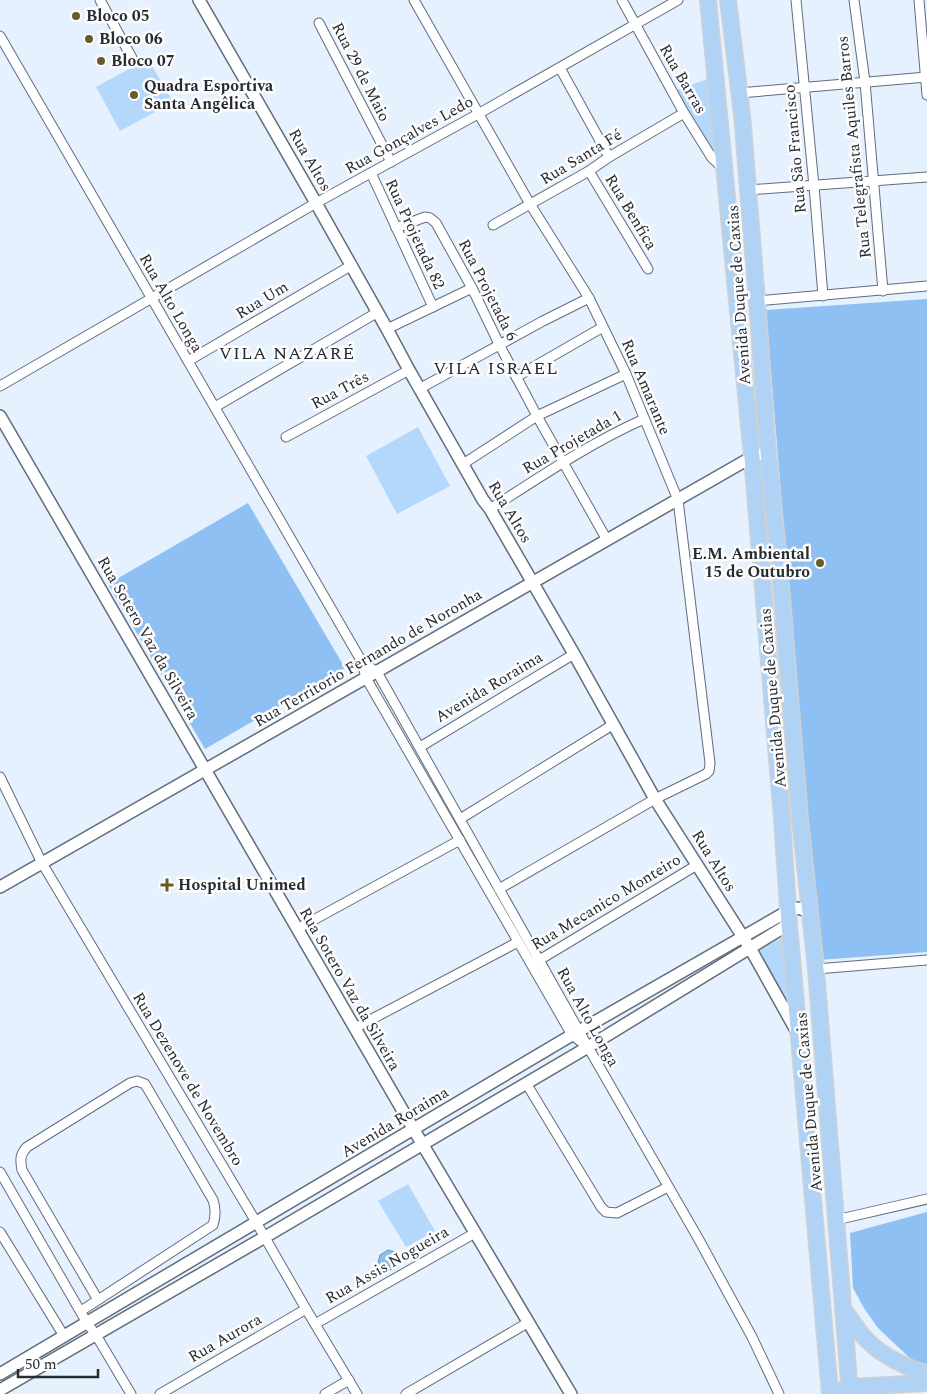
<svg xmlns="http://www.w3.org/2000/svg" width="927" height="1394" viewBox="0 0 927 1394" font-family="Spectral,serif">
<rect width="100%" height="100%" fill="#e5f1fe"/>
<g fill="#b4d7fc">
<polygon points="148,59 173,102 120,131 96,87"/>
<polygon points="710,78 716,160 677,90"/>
<polygon points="418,427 450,486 397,514 366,456"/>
<polygon points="784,937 792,1011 755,951"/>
<polygon points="408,1184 435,1231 406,1247 378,1201"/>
</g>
<g fill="#8fc0f3">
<polygon points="927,299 927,952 819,960 766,310"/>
<polygon points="248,503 345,668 205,749 108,584"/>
<polygon points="927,1212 927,1364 914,1362 878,1328 864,1308 853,1288 850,1233"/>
</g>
<polygon fill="#8cbef1" stroke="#6d92b8" points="388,1250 395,1252 399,1259 397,1267 390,1270 383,1269 378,1262 380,1255"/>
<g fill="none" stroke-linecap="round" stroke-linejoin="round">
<g stroke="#616d7b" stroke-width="11">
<g id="minor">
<polyline points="100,0 132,58"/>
<polyline points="414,0 530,204 589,298 626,374 678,500 710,763 709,771 706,774 655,799 499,889"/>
<polyline points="622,0 684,113 712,158 724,169"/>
<polyline points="796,0 814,186 823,296"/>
<polyline points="854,0 865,82 883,291"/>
<polyline points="919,0 927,95"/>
<polyline points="319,23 391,162"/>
<polyline points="0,36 362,662 366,678 572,1035 588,1047"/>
<polyline points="560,68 609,157"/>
<polyline points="739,93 927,77"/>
<polyline points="589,171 648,269"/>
<polyline points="371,173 433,307"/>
<polyline points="748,190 927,177"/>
<polyline points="493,225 589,171 609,157 684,113"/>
<polyline points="396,228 425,217 430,218 436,223 472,288 500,346 537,416 607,540"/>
<polyline points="757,301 927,286"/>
<polyline points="387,329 472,288"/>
<polyline points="188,361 352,265"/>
<polyline points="516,377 603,327"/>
<polyline points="0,386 316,203 478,114 678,0"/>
<polyline points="419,389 543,321 589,298"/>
<polyline points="215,407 378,312"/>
<polyline points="286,437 409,370"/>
<polyline points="463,464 537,416 626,374"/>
<path d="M490,509C540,477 590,443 644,419"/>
<polyline points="362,662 377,672 588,1047 698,1238 752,1337 779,1394"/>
<polyline points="420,747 574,654"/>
<polyline points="0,777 42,863 256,1222 306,1309 357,1394"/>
<polyline points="460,819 614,724"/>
<polyline points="297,929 460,840"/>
<polyline points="536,962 697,865"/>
<polyline points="816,969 927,960"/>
<polyline points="355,1028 518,942"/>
<polyline points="526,1083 601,1207 606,1212 617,1213 668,1187"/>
<polyline points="0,1172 87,1323 96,1335 131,1394"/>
<polyline points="836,1220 927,1199"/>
<polyline points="0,1232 64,1336"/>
<path d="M81,1311L213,1225C216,1216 216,1209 213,1200L145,1084L137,1081L130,1083L27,1147C20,1154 20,1160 22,1170L98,1300"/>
<polyline points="315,1324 475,1233"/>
<polyline points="160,1394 306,1309"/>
<polyline points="325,1394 349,1380"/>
<polyline points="406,1394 529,1322"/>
</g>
</g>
<g stroke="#616d7b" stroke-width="14">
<g id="tertiary">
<polyline points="199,0 316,203 387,329 409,370 483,500 490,509 574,654 655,799 750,948 797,1032"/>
<polyline points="0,416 414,1130 571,1394"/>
<polyline points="0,887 752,457 768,452"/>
<polyline points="0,1374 572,1035 788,911 798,908 810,912"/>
<polyline points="0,1390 265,1237 588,1047 789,924"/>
</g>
</g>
<g stroke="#cfd1d2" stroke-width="18">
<g id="primary">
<polyline points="708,0 752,457 782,819 789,924 830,1394"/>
<polyline points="728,0 742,114 757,301 768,452 780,573 800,819 816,969 850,1394"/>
<path d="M843,1309C850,1318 856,1327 862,1335C879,1355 903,1366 927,1374"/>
<polyline points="842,1390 850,1387 927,1383"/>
</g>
</g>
<use href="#minor" stroke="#fff" stroke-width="9"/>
<use href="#tertiary" stroke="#fff" stroke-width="11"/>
<use href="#primary" stroke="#b0d2f4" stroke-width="15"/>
</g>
<g fill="#655c28" stroke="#fdfdfd" stroke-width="2">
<circle cx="76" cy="16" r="5"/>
<circle cx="89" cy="39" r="5"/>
<circle cx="101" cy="61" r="5"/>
<circle cx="134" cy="95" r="5"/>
<circle cx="820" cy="563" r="5"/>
<path d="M164.5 877.5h5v5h5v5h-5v5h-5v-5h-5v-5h5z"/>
</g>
<g text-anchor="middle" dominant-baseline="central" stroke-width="5" stroke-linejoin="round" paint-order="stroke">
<g font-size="16" font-weight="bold" fill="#262c32" stroke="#fdfdfd" text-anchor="start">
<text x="86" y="16">Bloco 05</text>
<text x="99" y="39">Bloco 06</text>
<text x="111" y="61">Bloco 07</text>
<text x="144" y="86">Quadra Esportiva<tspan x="144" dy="18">Santa Angêlica</tspan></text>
<text x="810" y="554" text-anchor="end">E.M. Ambiental<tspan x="810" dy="18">15 de Outubro</tspan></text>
<text x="178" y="885">Hospital Unimed</text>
</g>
<g font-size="16" fill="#262c32" stroke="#fdfdfd">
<text transform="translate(361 72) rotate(63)">Rua 29 de Maio</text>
<text transform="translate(683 79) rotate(60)">Rua Barras</text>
<text transform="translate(409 135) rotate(-29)">Rua Gonçalves Ledo</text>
<text transform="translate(854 147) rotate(-96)">Rua Telegrafista Aquiles Barros</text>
<text transform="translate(795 149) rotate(-95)">Rua São Francisco</text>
<text transform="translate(581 157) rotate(-31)">Rua Santa Fé</text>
<text transform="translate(310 160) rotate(60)">Rua Altos</text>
<text transform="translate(631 212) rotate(59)">Rua Benfica</text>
<text transform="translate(415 234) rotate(65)">Rua Projetada 82</text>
<text transform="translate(488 290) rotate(63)">Rua Projetada 6</text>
<text transform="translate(739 295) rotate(-94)">Avenida Duque de Caxias</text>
<text transform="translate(262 300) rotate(-31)">Rua Um</text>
<text transform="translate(171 303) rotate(60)">Rua Alto Longa</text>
<text transform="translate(646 387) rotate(67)">Rua Amarante</text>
<text transform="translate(340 390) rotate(-28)">Rua Três</text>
<text transform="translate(572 442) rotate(-30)">Rua Projetada 1</text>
<text transform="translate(510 512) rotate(59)">Rua Altos</text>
<text transform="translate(148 638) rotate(60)">Rua Sotero Vaz da Silveira</text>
<text transform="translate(368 658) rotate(-30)">Rua Territorio Fernando de Noronha</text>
<text transform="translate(489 687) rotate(-31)">Avenida Roraima</text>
<text transform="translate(773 698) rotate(-95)">Avenida Duque de Caxias</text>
<text transform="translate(714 861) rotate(58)">Rua Altos</text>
<text transform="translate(606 902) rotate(-31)">Rua Mecanico Monteiro</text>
<text transform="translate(350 989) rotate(60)">Rua Sotero Vaz da Silveira</text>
<text transform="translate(588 1017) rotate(61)">Rua Alto Longa</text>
<text transform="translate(188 1079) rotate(59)">Rua Dezenove de Novembro</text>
<text transform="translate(809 1102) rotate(-95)">Avenida Duque de Caxias</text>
<text transform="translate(395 1122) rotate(-31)">Avenida Roraima</text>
<text transform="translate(387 1265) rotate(-30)">Rua Assis Nogueira</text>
<text transform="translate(225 1338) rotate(-30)">Rua Aurora</text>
</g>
<g font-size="18" letter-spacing="1" fill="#262c32" stroke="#fdfdfd">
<text x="287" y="353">VILA NAZARÉ</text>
<text x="496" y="368">VILA ISRAEL</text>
</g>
</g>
<path d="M18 1369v8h80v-8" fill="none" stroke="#262c32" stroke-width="2.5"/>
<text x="25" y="1369" font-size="15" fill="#262c32" stroke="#fdfdfd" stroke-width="4" paint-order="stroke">50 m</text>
</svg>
